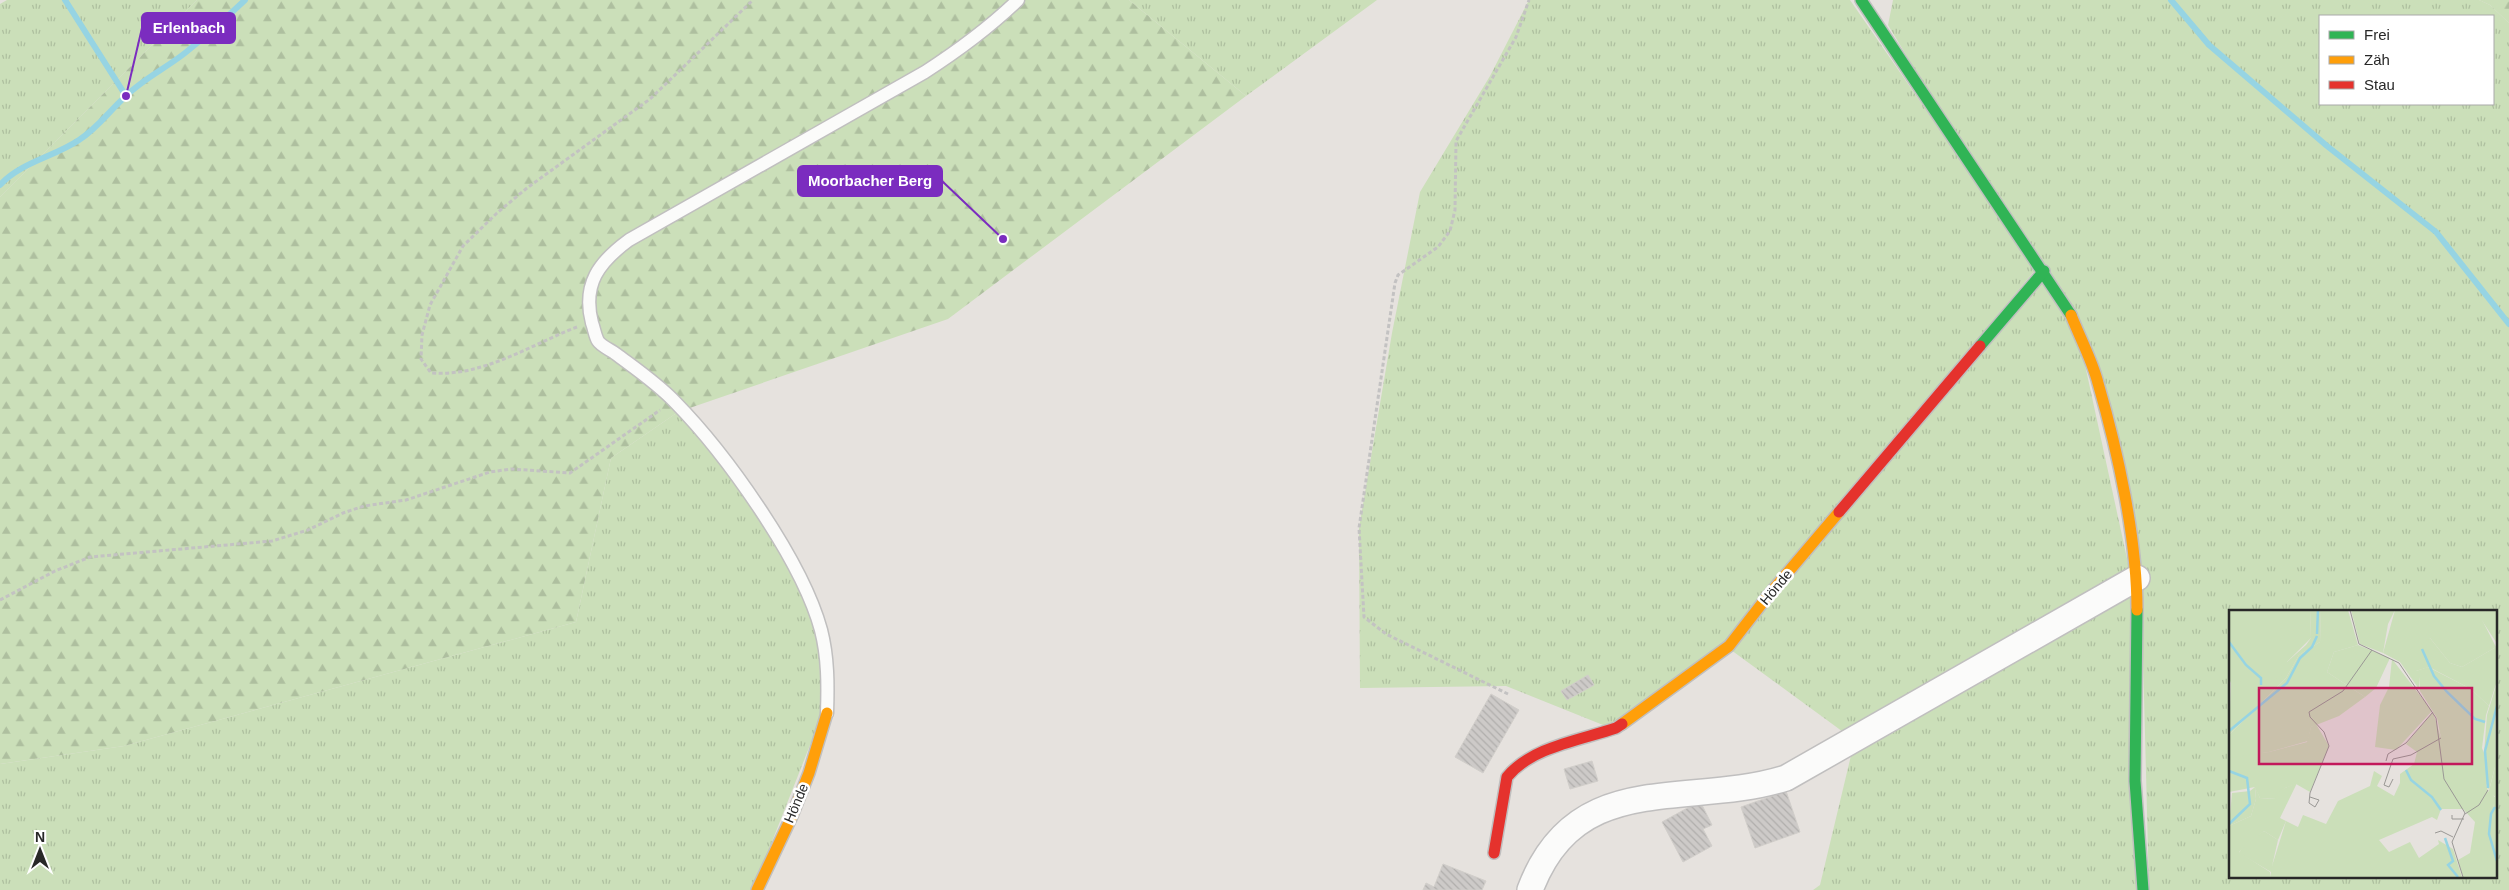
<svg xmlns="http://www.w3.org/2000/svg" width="2509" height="890" viewBox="0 0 2509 890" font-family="Arial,sans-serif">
<defs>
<pattern id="grass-tufts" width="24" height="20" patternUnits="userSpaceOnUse" patternTransform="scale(1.25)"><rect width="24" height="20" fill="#cbdfb9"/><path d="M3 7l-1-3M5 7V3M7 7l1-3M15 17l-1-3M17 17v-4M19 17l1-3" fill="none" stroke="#aebf9f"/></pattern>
<pattern id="forest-firs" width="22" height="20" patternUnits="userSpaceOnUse" patternTransform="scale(1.25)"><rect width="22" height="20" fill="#cbdfb9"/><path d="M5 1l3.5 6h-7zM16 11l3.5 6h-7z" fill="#aebf9f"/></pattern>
<pattern id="building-back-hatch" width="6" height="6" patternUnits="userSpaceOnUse" patternTransform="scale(1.25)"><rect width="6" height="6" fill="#cdcac8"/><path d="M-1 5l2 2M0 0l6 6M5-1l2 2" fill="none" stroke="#b0aeac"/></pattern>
</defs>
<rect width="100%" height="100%" fill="#e6e2de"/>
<g fill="url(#grass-tufts)" fill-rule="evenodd">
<polygon points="7,0 197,0 0,197 0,4"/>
<polygon points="1129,0 1377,0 1246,96"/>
<polygon points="1529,0 1850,0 2036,269 1724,643 1608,727 1506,686 1360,688 1359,528 1392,333 1420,192 1490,76"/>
<path d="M1893,0H2479L2490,5L2509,23V890H2149L2141,577L2102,381L1888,25ZM2320,16H2493V104H2320ZM2230,611H2495V876H2230Z"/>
<polygon points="2044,277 2082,351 2131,577 1850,737 1731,650"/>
<polygon points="678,412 691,425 761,518 802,582 818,630 825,679 823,712 753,890 0,890 0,764 124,746 576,622 611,458"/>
<polygon points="2133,583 2139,890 1813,890 1820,885 1854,743"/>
</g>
<g fill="url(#forest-firs)">
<polygon points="197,0 1129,0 1246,96 948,319 678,412 611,458 576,622 124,746 0,764 0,197"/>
<polygon points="2479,0 2509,0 2509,23 2490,5"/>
</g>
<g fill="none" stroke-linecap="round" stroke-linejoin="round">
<g stroke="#96d4e3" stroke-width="6">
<polyline points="65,0 126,96"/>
<polyline points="2171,0 2209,45 2327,146 2436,232 2509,324"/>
<path d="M0,185C21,162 54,157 79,140C98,128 110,110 126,96C143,79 166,68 185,53C206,36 226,18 245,0"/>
</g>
</g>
<g fill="url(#building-back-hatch)" stroke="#d1ceca">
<polygon points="1588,675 1594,685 1567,700 1561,691"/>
<polygon points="1491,694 1519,710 1483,773 1455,757"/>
<polygon points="1592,761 1598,781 1570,789 1564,769"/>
<polygon points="1786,791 1800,832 1755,848 1741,807"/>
<polygon points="1700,801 1712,825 1703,829 1712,846 1683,862 1662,822"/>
<polygon points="1443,864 1486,881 1482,890 1423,890 1426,883 1434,887"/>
</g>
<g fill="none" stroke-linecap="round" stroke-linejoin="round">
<g stroke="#c0bfbf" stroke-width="15">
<path id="lane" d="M827,713C828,685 828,657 821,630C802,560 726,454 675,402C658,384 636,369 616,354C611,350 601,346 598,341C595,336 594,328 592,323C582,284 599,262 629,240L925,72C959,50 989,28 1018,0"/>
</g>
<g stroke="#c0bfbf" stroke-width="28">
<path id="street" d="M1530,890C1576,767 1687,809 1786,778L2137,578"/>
</g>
<g stroke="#c0bfbf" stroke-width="14">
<g id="fast">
<polyline points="1861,0 2071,315"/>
<polyline points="1980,346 2044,271"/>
<polyline points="2137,610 2135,781 2143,890"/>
</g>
</g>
<g stroke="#c0bfbf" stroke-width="14">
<g id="slow">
<path d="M2071,315C2080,338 2092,360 2098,383C2118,452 2137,539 2137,610"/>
<polyline points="1622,724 1729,646 1767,597 1839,512"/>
<polyline points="757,890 792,816 809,773 827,713"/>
</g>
</g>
<g stroke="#c0bfbf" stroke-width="14">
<g id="jam">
<polyline points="1839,512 1980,346"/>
<path d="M1494,853L1507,777C1531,747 1581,740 1616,728L1622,724"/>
</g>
</g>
<g stroke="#c3c2c2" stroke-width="3" stroke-dasharray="4 2.5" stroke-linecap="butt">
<path d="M577,327C530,345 483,377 431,373L421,359L422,335L430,305L463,246L497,213L527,188L650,99L753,0"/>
<polyline points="0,600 55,571 90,557 272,541 308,530 343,513 364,506 406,500 490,472 511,469 570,473 660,410"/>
<polyline points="1508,694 1386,634 1364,617 1359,528 1395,283 1398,275 1438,247 1450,231 1455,210 1456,141 1516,37 1529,0"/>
</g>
<use href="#lane" stroke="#fbfbfa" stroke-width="12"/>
<use href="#street" stroke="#fbfbfa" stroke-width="25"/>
<use href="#fast" stroke="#30b455" stroke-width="11"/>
<use href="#slow" stroke="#ff9f0a" stroke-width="11"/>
<use href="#jam" stroke="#e5322d" stroke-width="11"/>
</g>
<g text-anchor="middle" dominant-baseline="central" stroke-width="5" stroke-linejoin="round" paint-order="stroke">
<g font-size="14" fill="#282828" stroke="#fff">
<text transform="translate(1776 587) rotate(-50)">Hönde</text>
<text transform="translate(796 803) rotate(-67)">Hönde</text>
</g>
</g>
<g transform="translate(2229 610)">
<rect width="268" height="268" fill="#e6e2de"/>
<path d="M81,0H92L91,32L70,45L57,68L0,125L2,71L58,52L77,35L82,28ZM166,0H258L251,6L267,37L233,57L221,53L201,28L187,61L199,57L242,79L260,96L257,105L253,138L255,143L258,105L267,76L266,157L260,180L257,173L259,181L267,188L264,197L268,198L267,267H234L229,250L241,243L246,212L234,199H212L208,210L203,207L150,230L160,242L181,232L190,248L210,234L209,230L224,239L233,267H42V262L10,243L16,234L35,221L49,230L43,256L57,211L69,217L74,205L97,214L109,191L141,176L145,161L153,166L148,176L165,186L171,173V164L185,154L188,142L177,134L204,102L212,128L208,108L191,81V67L190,79L171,52L154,43ZM129,35L161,48L147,78L136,87L98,62L105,42ZM163,49L203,101L167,140L146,137L151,95L160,77ZM87,114L100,136L81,182L67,174L56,178L47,189L31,188L26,178L27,189L22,206L0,216L3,183L21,181L26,177L0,182V146L40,142L78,132L82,117Z" fill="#cbdfb9"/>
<path d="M0,0H81L82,28L58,52L54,64L24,82L11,71H2L0,75ZM92,0H119L129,35L105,42L98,62L136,87L110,106L82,117L79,131L40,142L1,148L0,125L57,68L70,45L91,32ZM122,0H166L159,14L154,43L131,34ZM258,0H267V32L250,6ZM201,28L221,53L233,57L267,37V74L260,96L242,79L200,57L187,61L179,41ZM267,106V198H264L266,186L259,185L266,157ZM68,173L51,208L57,211L49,230L35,221L10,242L41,262L42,267H0V216L22,206L27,189L26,177L31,188L46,189L51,180Z" fill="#cbdfb9"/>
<path fill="none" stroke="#96d4e3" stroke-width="2.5" d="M88,24L89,0M0,32L17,55L32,68V75M193,39L205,66L218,82L246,109L256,112M0,121L58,73L71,48L83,37L88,26M177,160L182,170L203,187L212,200M0,161L18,168L21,194L0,214M259,178L256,141L268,96M266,197L262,204L260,224L268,251M216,228L224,251L219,255L229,267"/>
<path fill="none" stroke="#9a9895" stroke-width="1" d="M121,0L130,34L170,53L207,108L215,169L236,203L223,232L234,267M157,151L159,144L177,133L204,102M164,169L160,177L155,175L164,149L182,145L212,128M81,187L90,190L86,197L80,193L81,183L100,136L95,122L81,107L80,102L114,81L143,40M236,204L250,195L259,180M223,205V209H235M206,223L212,221L224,227"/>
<path fill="#c2185b" fill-opacity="0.15" stroke="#c2185b" stroke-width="2.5" d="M30,78H243V154H30Z"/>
<rect width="268" height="268" fill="none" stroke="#282828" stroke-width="2.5"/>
</g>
<path fill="none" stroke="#7b2cbf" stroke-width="2" d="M126 96L142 28M1003 239L942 181"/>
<g fill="#7b2cbf" stroke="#fff" stroke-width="2">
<circle cx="126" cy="96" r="5"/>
<circle cx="1003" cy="239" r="5"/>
</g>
<g fill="#7b2cbf" stroke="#7b2cbf" stroke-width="2">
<rect x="142" y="13" width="93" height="30" rx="5"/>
<rect x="798" y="166" width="144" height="30" rx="5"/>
</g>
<g font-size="15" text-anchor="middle" font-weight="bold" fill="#fff">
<text x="189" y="33">Erlenbach</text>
<text x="870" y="186">Moorbacher Berg</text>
</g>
<rect x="2319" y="15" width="175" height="90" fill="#ffffff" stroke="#a9a9a9"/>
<rect x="2329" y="31" width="25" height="8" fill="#30b455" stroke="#a9a9a9"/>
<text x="2364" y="40" font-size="15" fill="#282828">Frei</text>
<rect x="2329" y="56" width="25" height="8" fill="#ff9f0a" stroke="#a9a9a9"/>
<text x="2364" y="65" font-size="15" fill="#282828">Zäh</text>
<rect x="2329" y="81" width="25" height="8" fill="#e5322d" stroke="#a9a9a9"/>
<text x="2364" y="90" font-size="15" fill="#282828">Stau</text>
<g transform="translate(40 850)" stroke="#ffffff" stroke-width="4" paint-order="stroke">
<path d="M0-4L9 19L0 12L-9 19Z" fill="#282828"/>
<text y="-8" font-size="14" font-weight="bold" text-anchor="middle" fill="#282828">N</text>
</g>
</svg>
